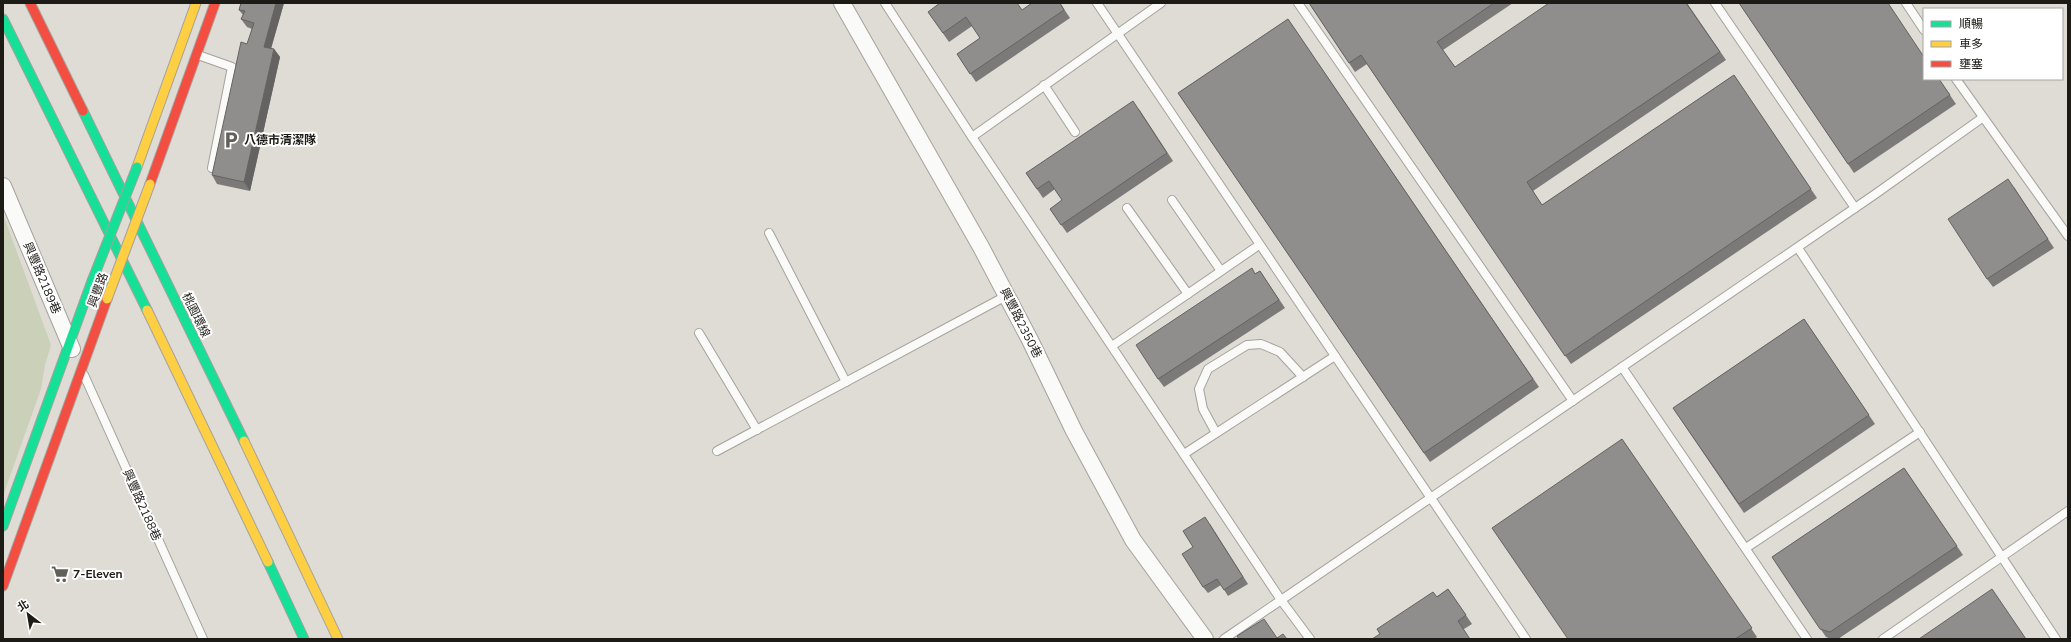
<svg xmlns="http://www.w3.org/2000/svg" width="2071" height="642" viewBox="0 0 2071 642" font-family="'Nunito Sans','Noto Sans TC',sans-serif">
<rect width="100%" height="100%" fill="#dedcd4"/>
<polygon fill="#cad1b8" points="3,214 51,345 45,365 41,389 3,496"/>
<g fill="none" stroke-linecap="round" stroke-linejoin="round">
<g stroke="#a4a29c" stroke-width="10">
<g id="lane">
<polyline points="885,3 972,137 1281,600 1310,639"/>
<polyline points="1097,3 1526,639"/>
<polyline points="1298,3 1573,401"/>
<polyline points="1715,3 1855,208"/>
<polyline points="1906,3 1924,30"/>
<polyline points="198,55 232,67 212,168"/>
<polyline points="1956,79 2068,236"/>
<polyline points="1044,85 1075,132"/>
<polyline points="972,137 1161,3"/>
<polyline points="1172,200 1221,271"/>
<polyline points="1127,208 1188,294"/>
<polyline points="769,233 846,382"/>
<polyline points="1798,248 2056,639"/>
<polyline points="699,333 757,430"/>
<polyline points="1112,346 1259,245"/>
<polyline points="1622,367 1807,639"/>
<polyline points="84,375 203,639"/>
<polyline points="1216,433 1203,409 1199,389 1208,369 1247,345 1261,344 1280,352 1303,377"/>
<polyline points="717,451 1006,296"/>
<polyline points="1184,454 1335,356"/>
<polyline points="1746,548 1920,432"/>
<polyline points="1224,639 1874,195 1982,118"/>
<polyline points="1883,639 2068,511"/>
</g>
</g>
<g stroke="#a4a29c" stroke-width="18">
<g id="street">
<polyline points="842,3 981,247 1030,340 1074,431 1133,540 1205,639"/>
<polyline points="3,186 72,349"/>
</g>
</g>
<g stroke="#a4a29c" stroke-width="11">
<g id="fast">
<polyline points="3,19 147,310"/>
<polyline points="83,111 244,441"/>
<polyline points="3,526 92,281"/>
<polyline points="268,562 304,639"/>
</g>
</g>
<g stroke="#a4a29c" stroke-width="11">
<g id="slow">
<polyline points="137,167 196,3"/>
<polyline points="147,310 268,562"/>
<polyline points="244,441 338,639"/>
</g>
</g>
<g stroke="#a4a29c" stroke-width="11">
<g id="jam">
<polyline points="30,3 83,111"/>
<polyline points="150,184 215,3"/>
<polyline points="3,586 107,299"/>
</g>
</g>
<use href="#lane" stroke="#fafaf9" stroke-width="8"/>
<use href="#street" stroke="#fafaf9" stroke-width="16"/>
<use href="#fast" stroke="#16e098" stroke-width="9"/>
<use href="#slow" stroke="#ffcf43" stroke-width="9"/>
<use href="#jam" stroke="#f24e42" stroke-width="9"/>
<g stroke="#a4a29c" stroke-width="11" stroke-linecap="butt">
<polyline id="fast-bridge" points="92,281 137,167"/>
</g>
<g stroke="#a4a29c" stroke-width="11" stroke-linecap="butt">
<polyline id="slow-bridge" points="107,299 150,184"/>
</g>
<use href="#fast-bridge" stroke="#16e098" stroke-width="9"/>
<use href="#slow-bridge" stroke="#ffcf43" stroke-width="9"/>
</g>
<g fill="#7c7a78">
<polygon points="241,3 284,3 271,49 274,49 280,57 250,191 217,184 212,175 252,29 247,27 241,19 243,15 239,10"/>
<polygon points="1060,3 1070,18 976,82 957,54 980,38 972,26 949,42 928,12 1022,10"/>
<polygon points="1309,3 1513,3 1443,50 1455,67 1687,3 1726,60 1533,191 1542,205 1734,75 1817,198 1571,364 1367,64 1355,72"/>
<polygon points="1739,3 1939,79 1956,104 1854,173"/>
<polygon points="1288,19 1539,387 1430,462 1178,93"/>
<polygon points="1139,109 1173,161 1067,233 1050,209 1062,200 1055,189 1043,198 1026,173"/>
<polygon points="2014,187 2054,248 1993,287 1987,279"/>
<polygon points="1260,271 1285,308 1164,387 1158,379 1256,273"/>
<polygon points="1804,319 1875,424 1744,513 1673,408"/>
<polygon points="1622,439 1757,637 1754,639 1568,639"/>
<polygon points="1904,468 1963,555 1838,639 1831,639 1826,637 1772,557"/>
<polygon points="1210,524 1248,584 1228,596 1221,585 1208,593 1203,587 1193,547"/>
<polygon points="1448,589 1472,624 1464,629 1380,634"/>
</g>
<g fill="#656362">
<polygon points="276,3 284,3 269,55 264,47"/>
<polygon points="274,49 280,57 250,191 244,182"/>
</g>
<g fill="#908e8c" stroke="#656362">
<polygon points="241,3 276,3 264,47 274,49 244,182 212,175 241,42 247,44 254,23 241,19 245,11 239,10"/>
<polygon points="940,3 1017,3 1022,10 1032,3 1060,3 1064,10 970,74 957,54 980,38 966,17 943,33 928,12"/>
<polygon points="1309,3 1494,3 1437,42 1455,67 1549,3 1686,3 1720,52 1527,182 1542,205 1734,75 1811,189 1565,356 1361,55 1349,63"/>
<polygon points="1739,3 1888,3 1924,57 1924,79 1939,79 1950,95 1848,164"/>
<polygon points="1288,19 1533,379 1424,453 1178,93"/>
<polygon points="1133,101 1167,153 1061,225 1050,209 1062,200 1049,181 1037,189 1026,173"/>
<polygon points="2008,179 2048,239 1987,279 1948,219"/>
<polygon points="1252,268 1255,274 1260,271 1279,300 1158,379 1136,345"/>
<polygon points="1804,319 1869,415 1739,504 1673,408"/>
<polygon points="1622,439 1752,628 1735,639 1568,639 1492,528"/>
<polygon points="1904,468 1957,546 1830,632 1820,629 1772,557"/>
<polygon points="1205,517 1243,577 1224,590 1217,579 1203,587 1182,554 1193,547 1183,531"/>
<polygon points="1448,589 1466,615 1458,621 1470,639 1372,639 1380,634 1377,629 1433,592 1437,597"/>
<polygon points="1992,589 2026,639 1919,639"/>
<polygon points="1264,619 1277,638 1283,634 1287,639 1239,639 1237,636"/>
</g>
<defs>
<g id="parking-bare" transform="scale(1.38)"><path d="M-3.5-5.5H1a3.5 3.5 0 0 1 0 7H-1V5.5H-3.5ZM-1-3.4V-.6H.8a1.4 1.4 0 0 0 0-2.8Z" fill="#605f58" stroke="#fff" stroke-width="2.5" paint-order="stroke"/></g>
<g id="supermarket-bare" transform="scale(1.38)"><path d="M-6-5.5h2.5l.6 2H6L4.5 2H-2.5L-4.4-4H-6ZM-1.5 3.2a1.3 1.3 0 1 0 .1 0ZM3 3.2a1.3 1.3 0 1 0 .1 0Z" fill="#605f58" stroke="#fff" stroke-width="2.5" paint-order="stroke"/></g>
</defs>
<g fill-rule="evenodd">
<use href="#parking-bare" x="231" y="140"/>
<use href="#supermarket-bare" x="60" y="574"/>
</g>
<g text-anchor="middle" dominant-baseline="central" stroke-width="4" stroke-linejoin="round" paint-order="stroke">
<g font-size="12" font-weight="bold" fill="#1c1b16" stroke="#fff" text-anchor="start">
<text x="244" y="140">八德市清潔隊</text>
<text x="73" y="574">7-Eleven</text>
</g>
<g font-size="12" fill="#1c1b16" stroke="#fff">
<text transform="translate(42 278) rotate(67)">興豐路2189巷</text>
<text transform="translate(98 290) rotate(-70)">興豐路</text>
<text transform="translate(196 315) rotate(64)">桃園環線</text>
<text transform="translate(1021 323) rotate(63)">興豐路2350巷</text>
<text transform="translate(142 505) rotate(66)">興豐路2188巷</text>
</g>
</g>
<rect width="2071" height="642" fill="none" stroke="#1c1b16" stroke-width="8"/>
<rect x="1923" y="8" width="140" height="72" fill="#ffffff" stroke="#a4a4a2"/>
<rect x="1931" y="21" width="20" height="6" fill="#16e098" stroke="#a4a4a2"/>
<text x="1959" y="28" font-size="12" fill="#1c1b16">順暢</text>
<rect x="1931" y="41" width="20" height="6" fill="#ffcf43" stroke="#a4a4a2"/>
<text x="1959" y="48" font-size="12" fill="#1c1b16">車多</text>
<rect x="1931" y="61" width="20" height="6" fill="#f24e42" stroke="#a4a4a2"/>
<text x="1959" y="68" font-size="12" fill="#1c1b16">壅塞</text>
<g transform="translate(28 614) rotate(329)" stroke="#ffffff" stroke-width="3" paint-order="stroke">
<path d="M0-3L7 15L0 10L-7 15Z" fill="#1c1b16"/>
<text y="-6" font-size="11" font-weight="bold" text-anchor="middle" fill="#1c1b16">北</text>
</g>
</svg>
